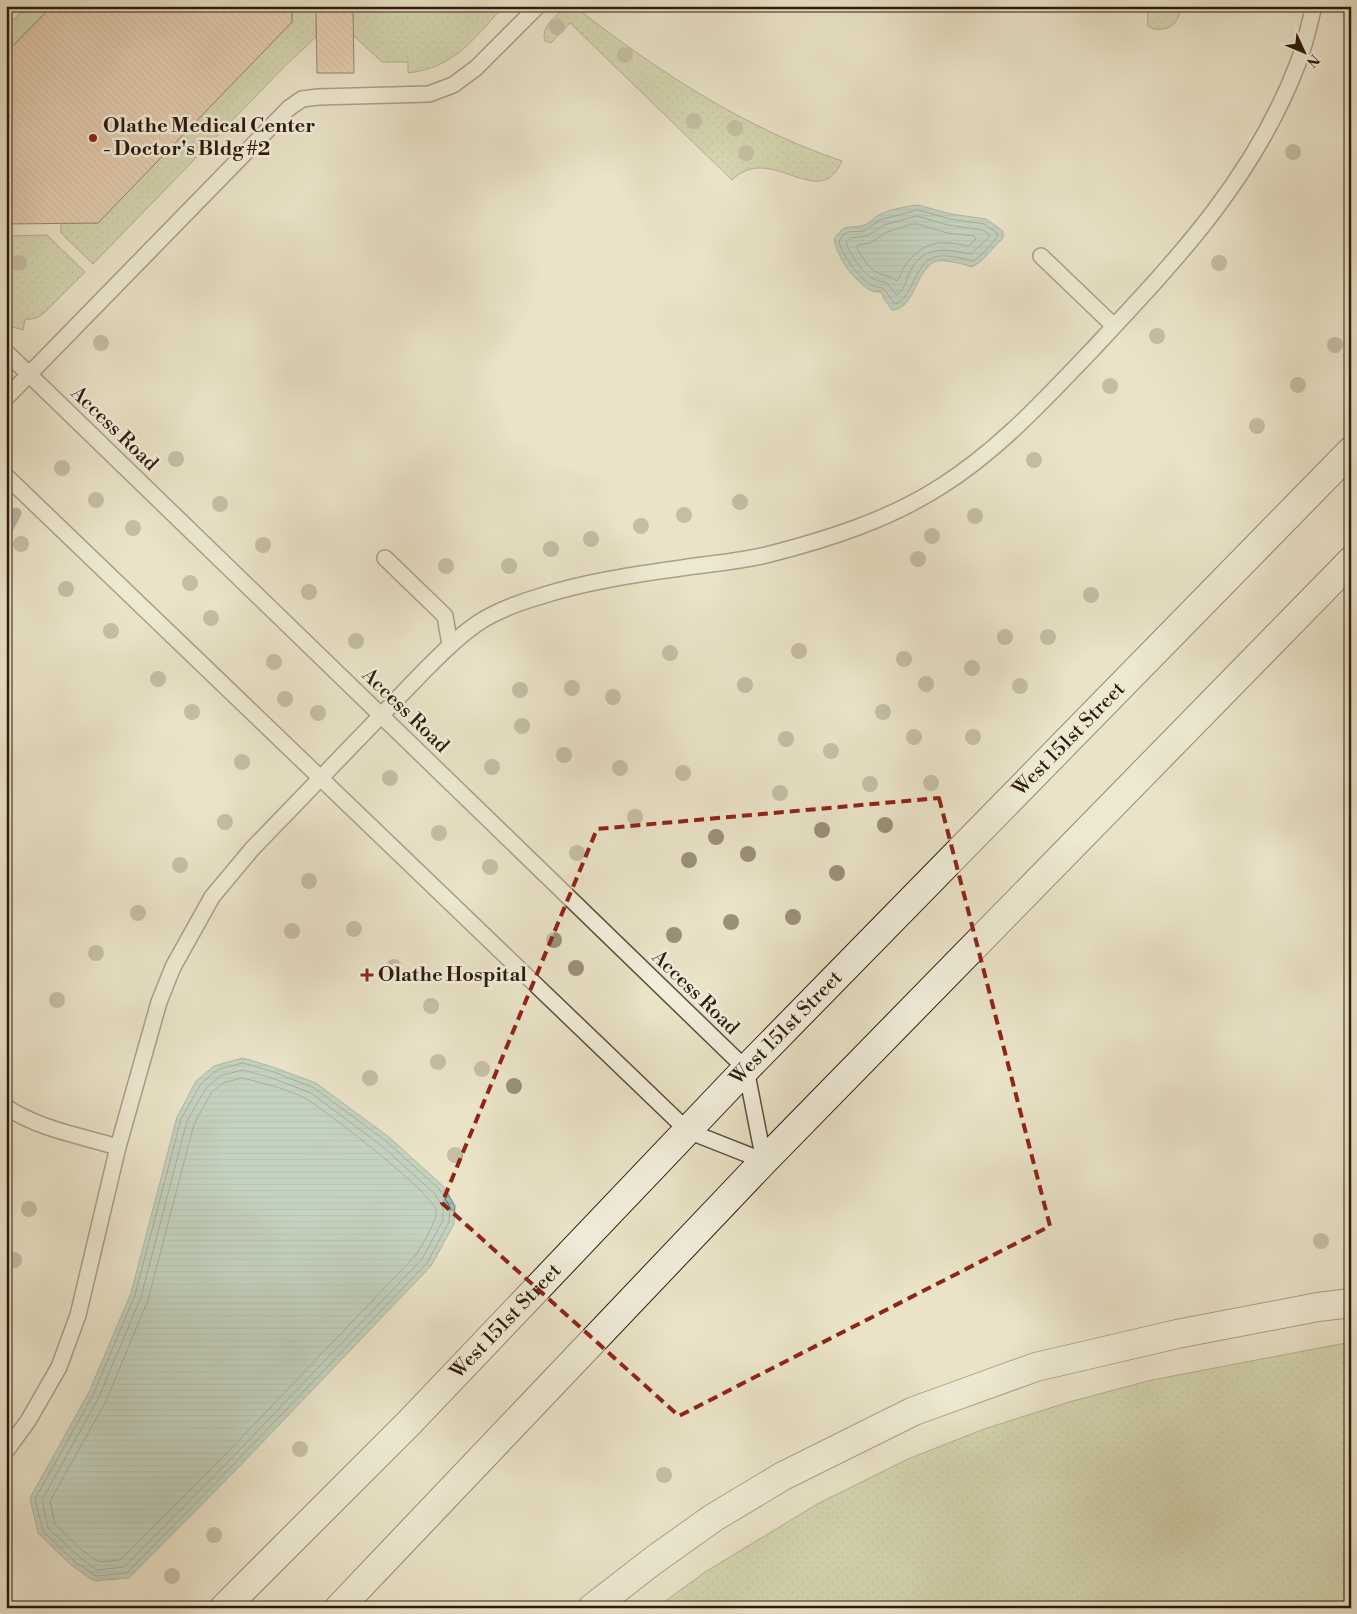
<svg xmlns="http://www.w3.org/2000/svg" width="1357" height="1614" viewBox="0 0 1357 1614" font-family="'Libre Bodoni',serif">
<defs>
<pattern id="grass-dots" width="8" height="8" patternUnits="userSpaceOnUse" patternTransform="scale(1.25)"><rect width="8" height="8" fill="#bbc393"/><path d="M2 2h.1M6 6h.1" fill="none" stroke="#a1a77e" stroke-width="1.8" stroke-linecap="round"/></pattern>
<pattern id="water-rules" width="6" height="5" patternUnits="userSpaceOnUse" patternTransform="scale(1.25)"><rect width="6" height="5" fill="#98beb7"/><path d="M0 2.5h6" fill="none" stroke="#83a39c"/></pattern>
<pattern id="building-back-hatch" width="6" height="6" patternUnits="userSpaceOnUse" patternTransform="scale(1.25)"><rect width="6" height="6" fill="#e1b396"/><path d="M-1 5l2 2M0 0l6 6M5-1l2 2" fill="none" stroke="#c19980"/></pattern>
</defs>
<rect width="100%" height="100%" fill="#eae3c8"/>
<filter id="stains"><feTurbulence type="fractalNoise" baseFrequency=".004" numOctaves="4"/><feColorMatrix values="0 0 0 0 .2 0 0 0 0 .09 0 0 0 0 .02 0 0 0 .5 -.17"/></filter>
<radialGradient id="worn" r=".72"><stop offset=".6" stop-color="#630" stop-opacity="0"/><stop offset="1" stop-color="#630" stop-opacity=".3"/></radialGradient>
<g fill="url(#grass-dots)" stroke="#756f50">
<polygon points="34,6 52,6 6,53 6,27 20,13 29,11"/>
<polygon points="292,6 311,6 316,11 316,37 286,65 93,264 61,233 61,223 98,223 292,22"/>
<path d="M356,6H504C474,38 455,68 408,73V62H382L353,35V9Z"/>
<path d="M566,6H588L583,13C662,74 747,129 842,161C819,214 771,141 732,180L570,23L551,43L545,41C540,26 557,16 566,6Z"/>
<path d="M1147,6H1183C1178,18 1175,29 1161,29C1155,30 1153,29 1148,26Z"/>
<polygon points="47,235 85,272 43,314 36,318 25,320 23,330 12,327 6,322 6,236"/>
<polygon points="1351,1342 1351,1608 656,1608 705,1572 819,1503 908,1459 984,1429 1069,1402 1152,1380"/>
</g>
<g fill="url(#water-rules)" stroke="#6e7d73">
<path d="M918,205L951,214L986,219L1003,231V238L980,262L972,267C964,264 941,258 934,262C916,271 914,310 892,310L884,299L881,292C877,292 874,292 870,290C853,280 838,259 834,239C846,221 849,230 864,225C869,224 872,219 877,216C886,210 907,206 918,205Z"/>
<polygon points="243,1058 273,1067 316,1083 389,1137 444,1187 455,1206 454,1224 431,1266 235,1471 129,1578 94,1581 71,1565 38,1533 30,1498 89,1392 131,1293 177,1117 196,1081 214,1066"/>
</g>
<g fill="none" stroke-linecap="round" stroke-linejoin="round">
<g stroke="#646c62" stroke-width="1">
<path d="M918,210L950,219L984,224L997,233L998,236C994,241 978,260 973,261C970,261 967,260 965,259C956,257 939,253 930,259C913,270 912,298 895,304L884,289C881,287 876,287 873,286C860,280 841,254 839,241L843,235L848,232L864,231L880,220Z"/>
<path d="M917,216L948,225L982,230L989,234L990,236L971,254C944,249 921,244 908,276C906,283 903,291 896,295L888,284C884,281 880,282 876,280C865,277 849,253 846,242L850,238L867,236L884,225Z"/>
<path d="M912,224H918L947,233L974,236L976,239L969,246C941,241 926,239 906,264C902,269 901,276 897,281C890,276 886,276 878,273C869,269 861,256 857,248L858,245L870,243L887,232Z"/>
<polygon points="243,1063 271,1071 314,1088 386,1141 440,1190 450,1207 449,1222 427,1263 231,1467 127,1573 96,1576 74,1561 43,1531 35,1499 93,1395 135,1295 181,1119 201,1084 217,1070"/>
<polygon points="243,1070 269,1077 311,1093 382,1146 435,1194 443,1208 443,1220 422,1259 227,1463 124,1567 97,1570 78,1556 48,1528 42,1500 99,1397 141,1297 187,1121 206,1088 220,1076"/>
<path d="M243,1078C262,1083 292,1090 308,1100C329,1113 431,1192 436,1210C438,1220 421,1246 416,1255L222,1458L120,1560L99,1562L83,1551L55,1524L50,1501L106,1401L148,1300L194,1124L211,1093L223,1083Z"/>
</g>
<polyline stroke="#6e7d73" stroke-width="11" points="6,532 16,513"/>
</g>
<g fill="url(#building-back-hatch)" stroke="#2f1b0e">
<polygon points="52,6 292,6 292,22 98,223 6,224 6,53"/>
<polygon points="311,6 356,6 353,9 354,73 317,73 316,11"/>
</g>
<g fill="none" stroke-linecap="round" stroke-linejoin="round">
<g stroke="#5e4d3c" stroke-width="18">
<g id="lane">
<polyline points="1041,256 1114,326"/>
<polyline points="6,352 746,1069 764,1161"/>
<polyline points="6,398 289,108 302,99 318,97 429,94 453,85 476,68 538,6"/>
<polyline points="6,476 688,1131 764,1161"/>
<polyline points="385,558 445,616 450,645"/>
<path d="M6,1107C39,1129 81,1136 118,1147"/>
<path d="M6,1451L28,1421L59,1367L78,1315L118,1147L159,1002L173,967L212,897L252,849L425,670C442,653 459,636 478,623C496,611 518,603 538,597C587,581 638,574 688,567C716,563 743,561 770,554C829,539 888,520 940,487C999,450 1045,399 1093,349C1176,260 1254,179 1298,63C1305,45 1309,25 1314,6"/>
</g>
</g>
<g stroke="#5e4d3c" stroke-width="30">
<polyline id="street" points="592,1608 654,1560 713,1518 783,1476 914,1411 1036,1367 1177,1334 1318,1307 1351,1303"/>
</g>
<g stroke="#2f1b0e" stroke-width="30">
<g id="secondary">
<path id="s1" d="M224,1608L409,1423L746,1069L1351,451"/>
<polyline points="339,1608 764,1161 1351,561"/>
</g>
</g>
<use href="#lane" stroke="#f1eddb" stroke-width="15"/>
<use href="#street" stroke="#f1eddb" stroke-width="28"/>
<use href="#secondary" stroke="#f1eddb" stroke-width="28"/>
</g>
<g fill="#9a9078">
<circle cx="557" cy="27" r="8"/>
<circle cx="625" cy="55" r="8"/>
<circle cx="694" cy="121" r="8"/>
<circle cx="735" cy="128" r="8"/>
<circle cx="1293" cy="152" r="8"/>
<circle cx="746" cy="153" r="8"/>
<circle cx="19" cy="263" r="8"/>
<circle cx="1219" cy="263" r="8"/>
<circle cx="1157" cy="336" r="8"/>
<circle cx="101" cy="343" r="8"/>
<circle cx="1335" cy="345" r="8"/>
<circle cx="1298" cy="385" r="8"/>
<circle cx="1110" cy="386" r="8"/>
<circle cx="1257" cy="426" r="8"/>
<circle cx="176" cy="459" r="8"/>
<circle cx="1034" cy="460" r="8"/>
<circle cx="62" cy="468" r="8"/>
<circle cx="96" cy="500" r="8"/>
<circle cx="740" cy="502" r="8"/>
<circle cx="220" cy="504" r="8"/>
<circle cx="684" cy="515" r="8"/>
<circle cx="975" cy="516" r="8"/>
<circle cx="641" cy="526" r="8"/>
<circle cx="133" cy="528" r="8"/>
<circle cx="932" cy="536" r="8"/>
<circle cx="591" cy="539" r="8"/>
<circle cx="21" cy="544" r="8"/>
<circle cx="263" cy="545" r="8"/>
<circle cx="551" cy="549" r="8"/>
<circle cx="918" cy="559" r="8"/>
<circle cx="446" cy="566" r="8"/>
<circle cx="509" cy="566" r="8"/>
<circle cx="190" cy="583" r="8"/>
<circle cx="66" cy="589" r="8"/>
<circle cx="309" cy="592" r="8"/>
<circle cx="1091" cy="595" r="8"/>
<circle cx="211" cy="618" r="8"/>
<circle cx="111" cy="631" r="8"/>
<circle cx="1005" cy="637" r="8"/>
<circle cx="1048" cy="637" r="8"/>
<circle cx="356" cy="641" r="8"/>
<circle cx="799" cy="651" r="8"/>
<circle cx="670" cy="653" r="8"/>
<circle cx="904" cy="659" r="8"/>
<circle cx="274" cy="662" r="8"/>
<circle cx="972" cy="668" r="8"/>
<circle cx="158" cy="679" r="8"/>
<circle cx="926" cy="684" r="8"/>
<circle cx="745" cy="685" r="8"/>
<circle cx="1020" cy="686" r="8"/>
<circle cx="572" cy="688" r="8"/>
<circle cx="520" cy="690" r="8"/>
<circle cx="613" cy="697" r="8"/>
<circle cx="285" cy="699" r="8"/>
<circle cx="192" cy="712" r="8"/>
<circle cx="883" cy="712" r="8"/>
<circle cx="318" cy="713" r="8"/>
<circle cx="522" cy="726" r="8"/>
<circle cx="914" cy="737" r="8"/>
<circle cx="973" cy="737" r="8"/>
<circle cx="786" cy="739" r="8"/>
<circle cx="831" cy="751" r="8"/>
<circle cx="564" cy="755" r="8"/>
<circle cx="242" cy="762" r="8"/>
<circle cx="492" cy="767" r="8"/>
<circle cx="620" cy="768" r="8"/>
<circle cx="683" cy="773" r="8"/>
<circle cx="390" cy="778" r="8"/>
<circle cx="931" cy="783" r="8"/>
<circle cx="870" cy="784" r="8"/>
<circle cx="780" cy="793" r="8"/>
<circle cx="635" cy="817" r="8"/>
<circle cx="225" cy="822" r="8"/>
<circle cx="885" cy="825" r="8"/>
<circle cx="822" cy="830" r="8"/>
<circle cx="439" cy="833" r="8"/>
<circle cx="716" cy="837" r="8"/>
<circle cx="577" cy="853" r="8"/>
<circle cx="748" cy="854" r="8"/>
<circle cx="689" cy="860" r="8"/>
<circle cx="180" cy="865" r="8"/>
<circle cx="490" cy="867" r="8"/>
<circle cx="837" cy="873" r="8"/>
<circle cx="309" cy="881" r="8"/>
<circle cx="138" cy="913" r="8"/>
<circle cx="793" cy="917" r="8"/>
<circle cx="731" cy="922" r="8"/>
<circle cx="354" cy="929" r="8"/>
<circle cx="292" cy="931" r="8"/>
<circle cx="674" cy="935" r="8"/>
<circle cx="554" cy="940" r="8"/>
<circle cx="96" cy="953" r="8"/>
<circle cx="394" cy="967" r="8"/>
<circle cx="576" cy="968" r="8"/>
<circle cx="57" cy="1000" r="8"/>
<circle cx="431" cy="1006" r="8"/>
<circle cx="438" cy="1062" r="8"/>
<circle cx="482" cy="1069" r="8"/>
<circle cx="370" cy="1078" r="8"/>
<circle cx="514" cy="1086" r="8"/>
<circle cx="455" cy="1155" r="8"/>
<circle cx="29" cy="1209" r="8"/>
<circle cx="1321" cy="1241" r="8"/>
<circle cx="14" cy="1260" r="8"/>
<circle cx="300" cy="1449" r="8"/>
<circle cx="664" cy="1475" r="8"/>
<circle cx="214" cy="1535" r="8"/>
<circle cx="172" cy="1576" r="8"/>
</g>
<path d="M0 0H1357V1614H0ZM939,798L1050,1226L679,1416L442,1203L597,829Z" fill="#eae3c8" fill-opacity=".55" fill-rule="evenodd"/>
<path fill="none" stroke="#8f2418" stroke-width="4" stroke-dasharray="10 6" stroke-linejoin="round" d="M939,798L1050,1226L679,1416L442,1203L597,829Z"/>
<g fill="#8f2418" stroke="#f1eddb" stroke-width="2">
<circle cx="93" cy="138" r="5"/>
<path d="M364.5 967.5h5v5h5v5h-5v5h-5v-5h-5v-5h5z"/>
</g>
<g text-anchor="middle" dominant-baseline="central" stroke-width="5" stroke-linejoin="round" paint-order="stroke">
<g font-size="20" font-weight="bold" fill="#2f1b0e" stroke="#f1eddb" text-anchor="start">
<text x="103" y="126">Olathe Medical Center<tspan x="103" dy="23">- Doctor's Bldg #2</tspan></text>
<text x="378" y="975">Olathe Hospital</text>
</g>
<g font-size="20" fill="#2f1b0e" stroke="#f1eddb">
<text transform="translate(114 429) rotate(44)">Access Road</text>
<text transform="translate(405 711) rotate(44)">Access Road</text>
<text stroke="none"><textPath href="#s1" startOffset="1212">West 151st Street</textPath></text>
<text transform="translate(695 993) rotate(44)">Access Road</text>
<text stroke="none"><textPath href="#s1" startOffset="808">West 151st Street</textPath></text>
<text stroke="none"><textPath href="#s1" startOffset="402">West 151st Street</textPath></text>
</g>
</g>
<rect width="1357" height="1614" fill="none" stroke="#eae3c8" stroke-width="25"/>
<rect x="8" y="8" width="1342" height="1599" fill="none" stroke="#2f1b0e" stroke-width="2.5"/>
<rect x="12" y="12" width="1332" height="1589" fill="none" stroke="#2f1b0e"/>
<g transform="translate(1304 52) rotate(134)" stroke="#f1eddb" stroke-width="4" paint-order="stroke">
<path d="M0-4L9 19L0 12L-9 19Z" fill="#2f1b0e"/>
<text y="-8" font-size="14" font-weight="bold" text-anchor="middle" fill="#2f1b0e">N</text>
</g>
<rect width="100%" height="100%" filter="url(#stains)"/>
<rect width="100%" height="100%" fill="url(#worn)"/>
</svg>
